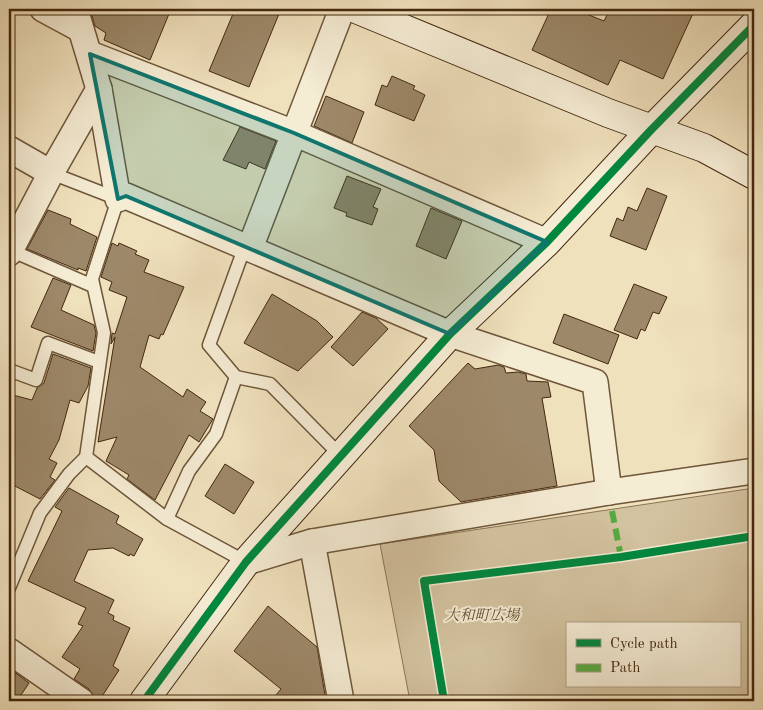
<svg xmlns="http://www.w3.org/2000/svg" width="763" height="710" viewBox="0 0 763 710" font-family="'Old Standard TT','Noto Serif JP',serif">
<rect width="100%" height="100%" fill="#f0e1bd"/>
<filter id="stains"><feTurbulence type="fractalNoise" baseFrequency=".004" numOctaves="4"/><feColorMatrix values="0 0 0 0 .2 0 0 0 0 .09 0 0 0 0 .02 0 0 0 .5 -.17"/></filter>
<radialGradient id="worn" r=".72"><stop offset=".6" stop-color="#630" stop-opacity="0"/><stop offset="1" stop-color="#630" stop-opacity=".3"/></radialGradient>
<path fill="#d3c29f" stroke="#8b7556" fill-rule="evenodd" d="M754,488V701H410L380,544ZM567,624H739V686H567Z"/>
<g fill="#9d8869" stroke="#43280e">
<polygon points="90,9 171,9 150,60 104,40 106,33 95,26"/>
<polygon points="235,9 281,9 249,87 209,71"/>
<polygon points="551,9 574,9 604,21 610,9 695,9 663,79 620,60 608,85 532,50"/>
<polygon points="392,76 415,86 413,89 425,95 414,121 375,105 382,85 387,87"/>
<polygon points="326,96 364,112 352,143 314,126"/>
<polygon points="240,127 276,141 265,169 249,162 246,169 223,160"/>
<polygon points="347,176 381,189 373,207 378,209 372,225 346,216 347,213 334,208"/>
<polygon points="647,188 667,196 646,250 610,236 617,218 623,221 628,207 637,211"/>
<polygon points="431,208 462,221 446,259 416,246"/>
<polygon points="48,210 71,219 70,224 97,237 86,271 78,268 78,270 27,249"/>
<polygon points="112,243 118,246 119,243 137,251 135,254 149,260 144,272 184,287 163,335 161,334 159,339 149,335 140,367 183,397 187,389 206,402 200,411 213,419 199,442 189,435 155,500 127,479 129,475 106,461 117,437 98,442 115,337 111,344 112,333 115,334 127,297 109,290 112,282 101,277"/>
<polygon points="53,278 71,285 61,310 94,325 96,333 93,351 31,327"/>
<polygon points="634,284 667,297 659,314 653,312 645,331 641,329 637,339 614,330"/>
<polygon points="272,294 317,321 333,337 298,371 244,343"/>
<polygon points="362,312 376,318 388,329 353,366 331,347"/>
<polygon points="564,314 619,335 608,364 553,343"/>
<polygon points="53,354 91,368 88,386 79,403 70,400 59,440 49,459 57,463 50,477 55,480 40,499 9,483 9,394 32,400 37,388 44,383"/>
<polygon points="468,363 475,369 498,365 504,367 506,373 518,372 526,374 527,381 548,382 551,397 542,398 557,486 461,502 439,481 434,450 409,426"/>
<polygon points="225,464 254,482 234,514 205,496"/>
<polygon points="69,488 119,516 116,523 143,539 134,556 130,554 129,556 113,548 88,550 74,581 114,600 108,613 114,616 113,620 130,628 113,666 119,670 99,701 95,701 89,689 74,679 80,669 62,657 83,626 78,624 86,608 28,581 62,511 55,507"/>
<polygon points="268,606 317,647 325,695 320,701 271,701 281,689 234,651"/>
<polygon points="9,668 29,683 17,701 9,701"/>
</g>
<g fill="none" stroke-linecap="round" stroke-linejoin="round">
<g stroke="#6e563a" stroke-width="15">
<g id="lane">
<polyline points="10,250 93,286"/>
<polyline points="9,370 36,380 48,343 99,362"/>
<polyline points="236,377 270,384 341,456"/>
<polyline points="86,457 167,519 246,562"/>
<polyline points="167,519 189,471 216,434 236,377 209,345 245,246"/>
<polyline points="9,588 40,513 69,474 86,457 104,333 92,279 118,199 51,173"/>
</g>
</g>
<g stroke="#6e563a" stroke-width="28">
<g id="street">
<polyline points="43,9 80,29"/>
<polyline points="75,9 99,89 118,199 126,196 450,334 595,382 609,492"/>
<polyline points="90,54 294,133 547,242"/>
<polyline points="9,149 51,173"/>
<polyline points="250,248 342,9"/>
<polyline points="9,253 51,173 99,89"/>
<polyline points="312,542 341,701"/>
<polyline points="246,562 312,542 609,492 754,471"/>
<polyline points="9,651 81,701"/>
</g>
</g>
<g stroke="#43280e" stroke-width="30">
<g id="secondary">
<polyline points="356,9 608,113 704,148 754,175"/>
<polyline points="144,701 246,562 450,334 547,242 651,130 754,25"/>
</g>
</g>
<use href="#lane" stroke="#f5ecd4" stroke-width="12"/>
<use href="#street" stroke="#f5ecd4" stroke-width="25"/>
<use href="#secondary" stroke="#f5ecd4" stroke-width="28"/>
<polyline stroke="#56aa41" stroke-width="6" stroke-dasharray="12 6" stroke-linecap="butt" points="612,511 621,557"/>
<g stroke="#f5ecd4" stroke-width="11">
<g id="cycleway">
<polyline points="144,701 246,562 450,334 547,242 651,130 754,25"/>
<polyline points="444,701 424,581 621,557 754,536"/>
</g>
</g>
<use href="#cycleway" stroke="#00873e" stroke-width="8"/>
</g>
<path fill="#0f766e" fill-opacity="0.2" stroke="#0f766e" stroke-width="4" stroke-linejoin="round" d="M90,54L294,133L547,242L450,334L126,196L118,199Z"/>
<g text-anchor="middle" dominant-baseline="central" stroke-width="4" stroke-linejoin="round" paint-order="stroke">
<g font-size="15" font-style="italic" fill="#674e32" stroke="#f5ecd4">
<text x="482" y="616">大和町広場</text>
</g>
</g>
<rect width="763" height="710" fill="none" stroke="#f0e1bd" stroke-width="30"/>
<rect x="10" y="10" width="743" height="690" fill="none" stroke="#43280e" stroke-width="2.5"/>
<rect x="15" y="15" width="733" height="680" fill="none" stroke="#43280e"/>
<rect x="566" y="622" width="175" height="65" fill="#f5ecd4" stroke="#ae9e85"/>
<rect x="576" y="639" width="25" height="8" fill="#00873e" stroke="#ae9e85"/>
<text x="610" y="648" font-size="15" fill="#43280e">Cycle path</text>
<rect x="576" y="664" width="25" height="8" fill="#56aa41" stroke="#ae9e85"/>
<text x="610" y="672" font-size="15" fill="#43280e">Path</text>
<rect width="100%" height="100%" filter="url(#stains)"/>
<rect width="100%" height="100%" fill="url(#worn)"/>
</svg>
